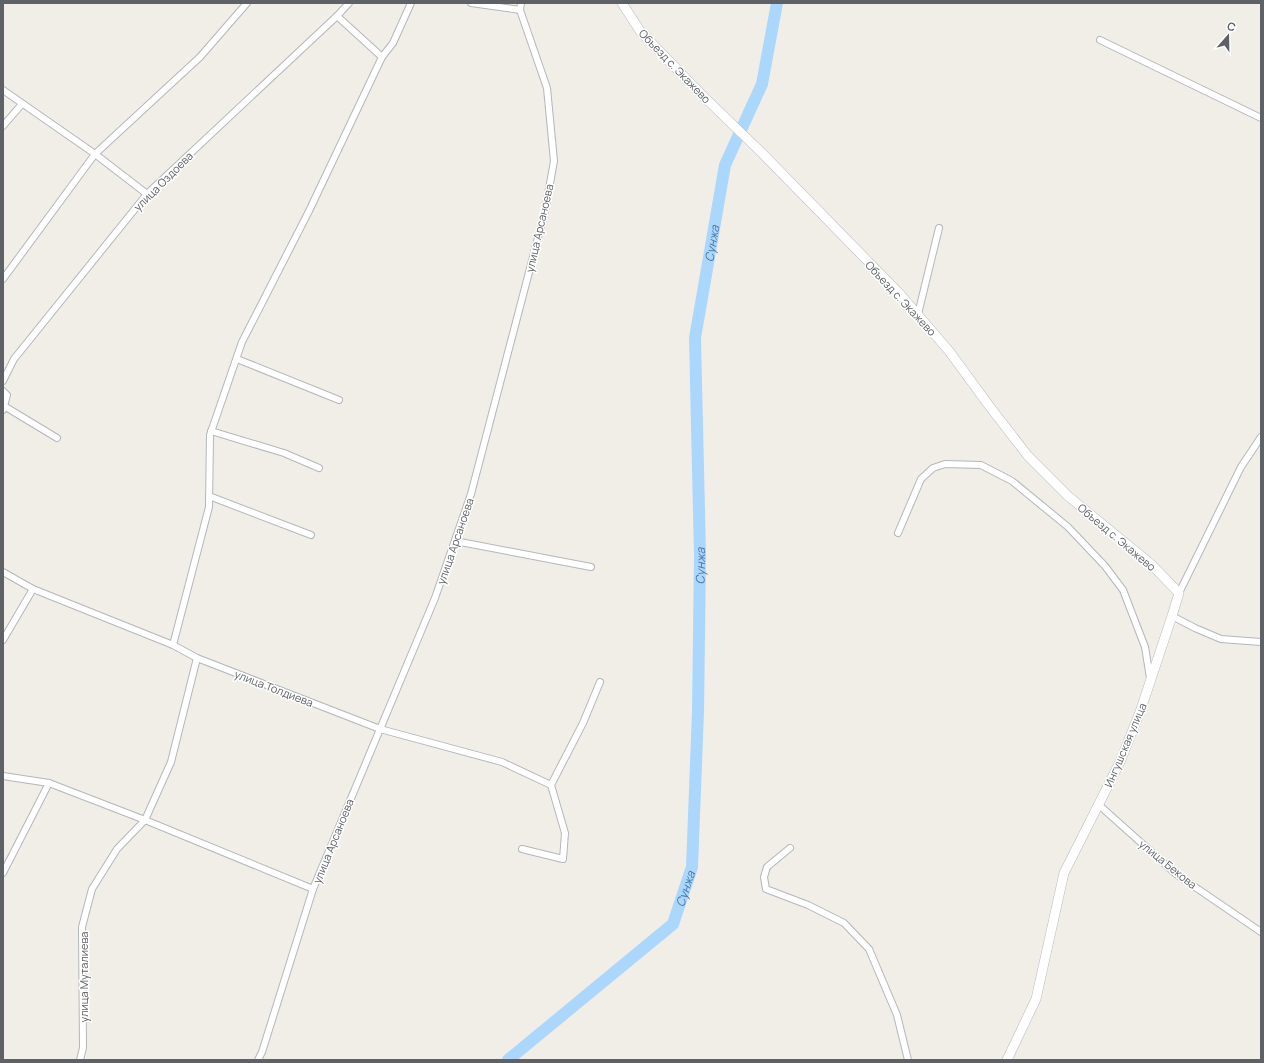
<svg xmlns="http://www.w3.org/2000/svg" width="1264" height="1063" viewBox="0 0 1264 1063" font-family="Manrope,sans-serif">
<rect width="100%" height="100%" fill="#f0eee7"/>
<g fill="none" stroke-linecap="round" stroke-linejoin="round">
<path stroke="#abd7fc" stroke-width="12" id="s1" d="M508,1060L673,924L692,867L698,712L700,555L695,338L725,165L762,84L777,3"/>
<g stroke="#b4b7bb" stroke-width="8">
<g id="street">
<polyline points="471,3 520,10"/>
<polyline points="1100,40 1261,118"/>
<polyline points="382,57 393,43 411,3"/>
<polyline points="3,90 95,154 147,194"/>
<polyline points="3,126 22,104"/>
<polyline points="3,279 95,154 200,57 247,3"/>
<polyline points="918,314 939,228"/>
<polyline points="237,359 339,400"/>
<polyline points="3,381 14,359 147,194 337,16 349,3"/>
<polyline points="3,391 7,395 3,410"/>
<polyline points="4,406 57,438"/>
<polyline points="211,431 284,453 319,468"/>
<polyline points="209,496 311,535"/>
<polyline points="898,533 921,479 933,468 945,464 981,465 1012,481 1068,527 1105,566 1123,590 1145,647 1150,678"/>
<polyline points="455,541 591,567"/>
<polyline points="3,572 33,589 173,645 197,658 380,729 502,762 551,785"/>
<polyline points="1179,593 1241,467 1261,437"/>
<polyline points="1172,616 1195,628 1221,639 1261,642"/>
<polyline points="3,640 33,589"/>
<polyline points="173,645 209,507 210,435 242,342 309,211 382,57 337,16"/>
<polyline points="3,776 49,783 145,820 313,889"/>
<polyline points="1099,805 1176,874 1261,932"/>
<polyline points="790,848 767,867 764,877 766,889 808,905 844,923 869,949 897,1015 908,1060"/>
<polyline points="522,849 563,859 565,833 551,785 583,723 600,682"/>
<polyline points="3,873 49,783"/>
<polyline points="80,1060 83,1048 82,927 92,889 117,849 145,820 171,762 197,658"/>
<polyline points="258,1060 262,1052 313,889 435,598 471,494 545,211 554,161 547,88 520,10 521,3"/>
</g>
</g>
<g stroke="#b5b9bd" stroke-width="10">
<polyline id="secondary" points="622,3 640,31 700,93 761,152 899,293 949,351 990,407 1028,456 1068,496 1151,564 1179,593 1172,616 1140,712 1120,762 1064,873 1036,999 1007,1060"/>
</g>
<use href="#street" stroke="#fff" stroke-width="6"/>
<use href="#secondary" stroke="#fff" stroke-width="9"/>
</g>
<g text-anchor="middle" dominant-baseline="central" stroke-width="3" stroke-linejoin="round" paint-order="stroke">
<g font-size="11" fill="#5e6266" stroke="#fff">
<text transform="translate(675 66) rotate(46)">Объезд с. Экажево</text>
<text transform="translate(163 181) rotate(-45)">улица Оздоева</text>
<text transform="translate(539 228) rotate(-77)">улица Арсаноева</text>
<text transform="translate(901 298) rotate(47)">Объезд с. Экажево</text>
<text transform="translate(1117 537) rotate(40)">Объезд с. Экажево</text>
<text transform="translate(455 541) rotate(-71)">улица Арсаноева</text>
<text transform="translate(274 688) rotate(21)">улица Толдиева</text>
<text transform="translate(1125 745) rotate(-67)">Ингушская улица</text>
<text transform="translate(333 841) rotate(-68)">улица Арсаноева</text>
<text transform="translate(1168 864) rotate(39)">улица Бекова</text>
<text transform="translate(83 977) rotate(-90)">улица Муталиева</text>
</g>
<g font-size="12" font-style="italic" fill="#4777ae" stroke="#fff">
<text stroke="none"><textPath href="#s1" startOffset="899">Сунжа</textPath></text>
<text stroke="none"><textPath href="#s1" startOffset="575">Сунжа</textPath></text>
<text stroke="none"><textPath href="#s1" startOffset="251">Сунжа</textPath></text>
</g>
</g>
<rect width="1264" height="1063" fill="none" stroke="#5e6266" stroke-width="8"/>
<g transform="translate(1228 36) rotate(20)" stroke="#ffffff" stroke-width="3" paint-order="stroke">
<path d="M0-3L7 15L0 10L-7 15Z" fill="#5e6266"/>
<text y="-6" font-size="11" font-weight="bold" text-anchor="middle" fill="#5e6266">С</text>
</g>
</svg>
